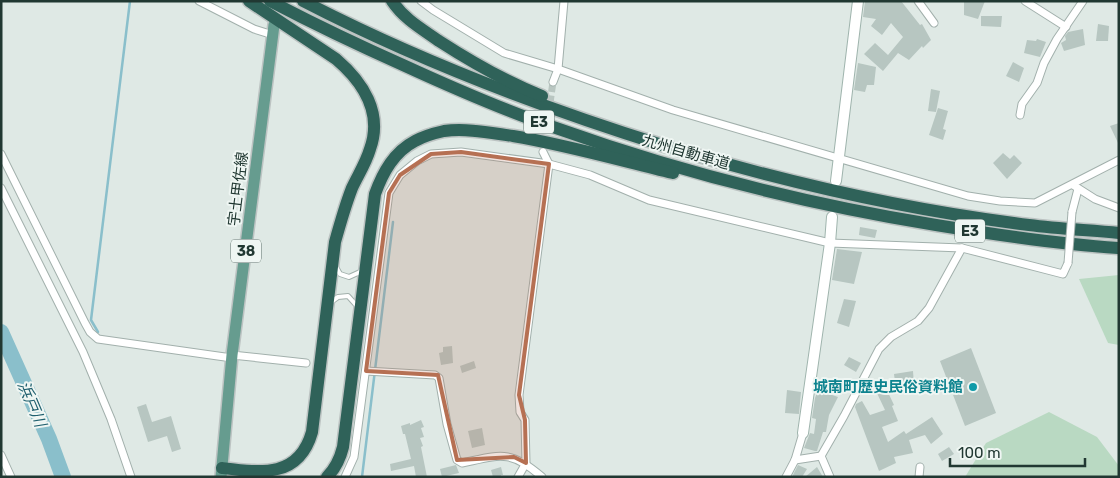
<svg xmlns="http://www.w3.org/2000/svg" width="1120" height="478" viewBox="0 0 1120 478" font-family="Rubik,'Noto Sans JP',sans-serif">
<rect width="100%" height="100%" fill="#dfe9e5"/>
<g fill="#b9d9c2">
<polygon points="1119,275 1119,345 1108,343 1079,279"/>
<polygon points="1049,412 1097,437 1119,466 1119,477 965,477 986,443"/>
</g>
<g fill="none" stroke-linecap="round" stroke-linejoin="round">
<g stroke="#8abfcb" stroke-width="2.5">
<polyline points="98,332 91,320 130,1"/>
<polyline points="362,477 393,222"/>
</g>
<polyline stroke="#8abfcb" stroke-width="16" points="1,332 49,439 63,477"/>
</g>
<g fill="#b7c6c1">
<polygon points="865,1 901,1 920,25 922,24 931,40 923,48 922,46 909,60 898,53 883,71 864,54 875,43 888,55 903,37 891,23 882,35 871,26 876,19 863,17"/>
<polygon points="964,1 985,1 978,19 964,15"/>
<polygon points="981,16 1002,16 1001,27 981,26"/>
<polygon points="1098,24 1109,26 1108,41 1096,41"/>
<polygon points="1083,29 1085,45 1064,51 1061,43 1066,40 1065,36 1068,32"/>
<polygon points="1037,39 1046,42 1040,57 1024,53 1027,40 1036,41"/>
<polygon points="1013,62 1024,68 1019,82 1006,76"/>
<polygon points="858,63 876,67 874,85 867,85 865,92 854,90"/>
<polygon points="931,89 940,91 936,112 928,111"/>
<polygon points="938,108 948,111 943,129 946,130 943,140 929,135"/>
<polygon points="1119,123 1119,145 1110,126"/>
<polygon points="1003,153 1010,159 1014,155 1022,163 1007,179 993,163"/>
<polygon points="860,227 877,230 875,238 859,235"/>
<polygon points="837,249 862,252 854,284 832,280"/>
<polygon points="844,299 856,301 849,327 837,323"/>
<polygon points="452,346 453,363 441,365 439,353 443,352 443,347"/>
<polygon points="971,348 996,413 965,426 940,361"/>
<polygon points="849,357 861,363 856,372 844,365"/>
<polygon points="474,361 476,368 462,373 460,366"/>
<polygon points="913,371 914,385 896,389 894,374"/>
<polygon points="884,384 894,405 892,406 898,421 882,427 888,442 904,431 906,434 932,417 943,434 931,444 925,435 909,440 913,453 894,457 896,463 879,471 855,407 856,404 862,401 870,415 885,410 875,389"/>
<polygon points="787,390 801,392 799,414 785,413"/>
<polygon points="818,390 838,397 829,415 826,432 823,432 817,451 815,451 804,448 810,433 814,434 816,419 812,418 815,398"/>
<polygon points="146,404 152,422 171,416 181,449 172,452 167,436 148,442 137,407"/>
<polygon points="421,420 424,427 421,428 424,437 420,438 423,446 421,447 427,477 416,477 414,466 391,471 390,464 411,459 405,434 403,434 401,426 410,423 410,425"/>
<polygon points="482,428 485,445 472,448 468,431"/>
<polygon points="949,447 954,454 942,461 938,454"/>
<polygon points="456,465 459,473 442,477 440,469"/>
<polygon points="798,465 807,469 802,477 792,477"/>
<polygon points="501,467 503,475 501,475 501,477 493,477 491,470"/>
<polygon points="817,467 823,477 805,477"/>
</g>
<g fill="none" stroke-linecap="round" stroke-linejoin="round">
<polyline stroke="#b9c6c1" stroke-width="7" stroke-dasharray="7 3.5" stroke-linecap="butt" points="544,144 553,82"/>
<g stroke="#a2b0ac" stroke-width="6">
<g id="lane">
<polyline points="336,267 340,274 349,277 360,272 362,269"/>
<polyline points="331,302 338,297 348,296 357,306"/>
</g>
</g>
<g stroke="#a2b0ac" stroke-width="9">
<g id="street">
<polyline points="199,1 254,29 273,35"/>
<polyline points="421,1 433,10 504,53 558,69 673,110 968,196 1000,201 1035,203 1119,160"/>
<polyline points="918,1 934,23"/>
<polyline points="1025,1 1066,27"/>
<polyline points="553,82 558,69 564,1"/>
<polyline points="1020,115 1022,104 1037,83 1044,63 1057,39 1083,1"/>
<polyline points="1,154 85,323 90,332 98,339 232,358"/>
<polyline points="1073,185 1095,199 1119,208"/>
<polyline points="1,188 83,352 111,419 131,477"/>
<polyline points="1072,212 1078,189"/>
<polyline points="232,355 306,363"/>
<path d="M366,371L435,375L439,378L447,424L457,460L462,463C500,455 510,449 542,477"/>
<polyline points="1,455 11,477"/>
<polyline points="821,456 844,416 879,349 891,337 918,321 929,308 962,248"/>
<polyline points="821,456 830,477"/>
<polyline points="795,460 821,456"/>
<polyline points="345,477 354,457 389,193 400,175 417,161 431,154 461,152 549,164 590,175 649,200 830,243 962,248 1063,274 1068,263"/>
<polyline points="518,477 526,463 525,420 520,412 519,395 549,164 543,152"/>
<polyline points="786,477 795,460 803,433"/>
<polyline points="919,477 920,467"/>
</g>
</g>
<g stroke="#9fb4ad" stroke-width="12">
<g id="secondary">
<polyline points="836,181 858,1"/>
<polyline points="803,433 830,243 832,217"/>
</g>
</g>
<g stroke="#bcc3c2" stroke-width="14">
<polyline id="primary" points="221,477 232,355 274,25"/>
</g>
<g stroke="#bcc3c2" stroke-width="15">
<g id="highway">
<path d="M270,1C314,24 358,45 403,65C453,88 503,110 556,128C679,172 807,204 936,225C997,235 1057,244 1118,248"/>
<path d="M303,1C419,61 540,107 665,146C784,182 905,210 1029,225C1059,229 1089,230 1119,233"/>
<path d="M392,1C404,19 422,29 439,41C473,63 504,81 542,96"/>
<path d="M222,468C262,473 299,478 312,432L335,242C340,224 345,206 352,188C358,175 366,163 370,149C383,113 363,82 336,59L249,1"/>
<path d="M327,477C336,468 340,459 343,447L375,194C383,172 394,152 415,141C424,136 435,133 444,131C467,128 491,133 513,136C567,145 619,160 673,173"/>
</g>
</g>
<use href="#lane" stroke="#fff" stroke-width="4"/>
<use href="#street" stroke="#fff" stroke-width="7"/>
<use href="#secondary" stroke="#fff" stroke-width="10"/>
<use href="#primary" stroke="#669c8f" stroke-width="11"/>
<use href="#highway" stroke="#2f6259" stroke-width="12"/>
<g stroke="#a2b0ac" stroke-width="9" stroke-linecap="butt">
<polyline id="street-bridge" points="1068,263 1072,212"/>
</g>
<use href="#street-bridge" stroke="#fff" stroke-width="7"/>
</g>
<path fill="#b67053" fill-opacity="0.2" stroke="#b67053" stroke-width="4" stroke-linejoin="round" d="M461,152L549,164L519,395L525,420L526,463L514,457L457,460L438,375L366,371L389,193L400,175L431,154Z"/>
<circle fill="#0f9aa8" stroke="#eff6f3" stroke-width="2" cx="973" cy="387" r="5"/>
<g text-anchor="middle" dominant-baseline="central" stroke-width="4" stroke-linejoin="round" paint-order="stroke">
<g fill="#eff6f3" stroke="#5f716c" stroke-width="1">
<rect x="524" y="110.5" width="30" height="23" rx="4"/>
<rect x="955" y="219.5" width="30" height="23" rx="4"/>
<rect x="231" y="239.5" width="30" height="23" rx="4"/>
</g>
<g font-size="14" font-weight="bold" fill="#213832">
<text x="539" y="122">E3</text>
<text x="970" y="231">E3</text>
<text x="246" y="251">38</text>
</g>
<g font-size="15" fill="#213832" stroke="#eff6f3">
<text transform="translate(686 152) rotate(16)">九州自動車道</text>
<text transform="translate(238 189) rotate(-83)">宇土甲佐線</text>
</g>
<g font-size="15" font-weight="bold" fill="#0d838f" stroke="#eff6f3" text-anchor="end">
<text x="963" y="387">城南町歴史民俗資料館</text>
</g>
<g font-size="16" font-style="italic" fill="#20606f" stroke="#eff6f3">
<text transform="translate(32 404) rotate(67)">浜戸川</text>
</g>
</g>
<rect width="1120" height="478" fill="none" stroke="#213832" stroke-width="5"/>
<path d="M950 458v8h135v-8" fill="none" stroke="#213832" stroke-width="2.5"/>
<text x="958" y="458" font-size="15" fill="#213832" stroke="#eff6f3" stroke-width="4" paint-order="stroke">100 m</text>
</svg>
